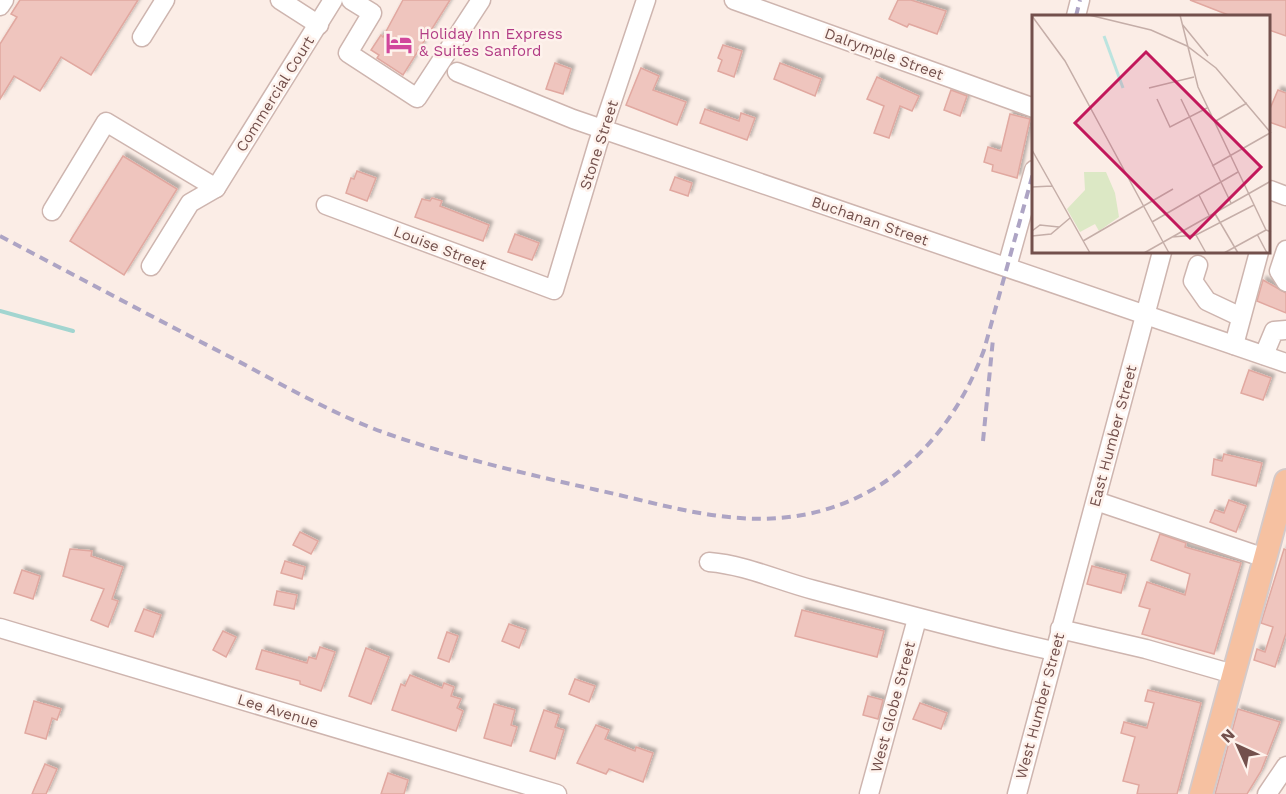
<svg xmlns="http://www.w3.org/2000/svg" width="1286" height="794" viewBox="0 0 1286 794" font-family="'Work Sans',sans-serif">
<defs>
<filter id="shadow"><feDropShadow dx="3.5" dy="-3.5" stdDeviation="1.5" flood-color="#0004"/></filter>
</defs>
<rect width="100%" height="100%" fill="#fbede6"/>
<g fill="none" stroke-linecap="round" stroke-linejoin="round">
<polyline stroke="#a2d5d0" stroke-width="4" points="0,311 73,331"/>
</g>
<g fill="#efc5be" stroke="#e1a8a0" stroke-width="1.5" filter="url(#shadow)">
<polygon points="20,0 138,0 91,75 61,57 40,91 14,76 0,99 0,44 17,17 11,14"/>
<polygon points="403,0 450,0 403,75 377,58 379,55 371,50 381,35 383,37"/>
<polygon points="898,0 911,0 946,11 937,34 909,24 907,27 889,19"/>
<polygon points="1190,0 1286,0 1286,36 1269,30 1269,16 1231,16"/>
<polygon points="723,45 742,51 734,77 718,71 722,60 718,58"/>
<polygon points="555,63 571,69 563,94 546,89"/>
<polygon points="780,63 821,79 815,96 774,79"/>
<polygon points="641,68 659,76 653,90 686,102 677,125 626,105"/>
<polygon points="877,77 919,96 912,111 900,106 889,138 874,133 884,106 867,99"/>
<polygon points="951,90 967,96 960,116 944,110"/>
<polygon points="1278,90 1286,93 1286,128 1269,122 1269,111"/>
<polygon points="705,109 739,121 741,113 755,118 747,140 700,123"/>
<polygon points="1010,114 1030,119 1017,178 992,171 993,165 984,162 988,147 1001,151"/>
<polygon points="123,156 177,189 124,275 70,241"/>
<polygon points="357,171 376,178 367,201 346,193 351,178 354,179"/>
<polygon points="675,177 692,183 688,196 670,190"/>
<polygon points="432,198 442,201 440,206 489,225 483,241 415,217 422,199 430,201"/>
<polygon points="515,234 539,243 532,260 508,252"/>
<polygon points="1263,280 1286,293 1286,313 1257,301"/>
<polygon points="1249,370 1271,378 1263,400 1241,393"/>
<polygon points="1224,454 1262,463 1256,486 1212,475 1214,459 1222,461"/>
<polygon points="1229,500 1246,506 1236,532 1210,522 1215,510 1224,513"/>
<polygon points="300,532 318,541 311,554 293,545"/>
<polygon points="1160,534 1186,543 1185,547 1241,563 1214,654 1142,634 1150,609 1139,606 1147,582 1185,595 1190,574 1151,560"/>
<polygon points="70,549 92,551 91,556 123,567 112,599 118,601 108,627 91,620 104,589 63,576"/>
<polygon points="1284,549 1286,550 1286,633 1275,667 1254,660 1257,649 1265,652 1273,627 1261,623"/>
<polygon points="285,561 305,567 302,579 281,573"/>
<polygon points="1092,566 1126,575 1121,593 1087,584"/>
<polygon points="22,570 40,576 33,599 14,593"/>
<polygon points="277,591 297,595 294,609 274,605"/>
<polygon points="144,609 161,615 153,637 135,631"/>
<polygon points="802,610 884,631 877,657 795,636"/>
<polygon points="509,624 526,630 519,648 502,641"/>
<polygon points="223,631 236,637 226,657 213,650"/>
<polygon points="447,632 458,636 449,662 438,658"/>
<polygon points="320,647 335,652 321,691 300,684 300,681 256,669 262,650 307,663 309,657 316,659"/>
<polygon points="366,648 389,657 371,704 349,696"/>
<polygon points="410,675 442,688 444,683 454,687 451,696 461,699 457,708 463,711 456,731 392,710 401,684 405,686"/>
<polygon points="575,679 595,686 589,702 569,694"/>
<polygon points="1148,690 1201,703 1177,794 1137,794 1139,785 1123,781 1135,737 1121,733 1124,722 1147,728 1154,703 1145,701"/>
<polygon points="868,696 883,700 878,719 863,715"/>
<polygon points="34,701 61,709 57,720 52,718 46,739 25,733"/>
<polygon points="920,703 947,713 941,729 913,719"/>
<polygon points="494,704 515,710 511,725 517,727 511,746 484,738"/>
<polygon points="1238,709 1280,722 1261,771 1247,794 1215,794"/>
<polygon points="544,710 559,715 555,727 564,730 555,759 530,751"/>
<polygon points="596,725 609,730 605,739 635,751 636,747 653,753 643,782 609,769 606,774 577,763"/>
<polygon points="45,764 57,769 46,794 32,794"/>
<polygon points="388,773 408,780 404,794 381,794"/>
</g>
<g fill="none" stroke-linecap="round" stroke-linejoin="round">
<g stroke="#ceb5af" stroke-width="21">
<g id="minor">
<polyline points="280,0 319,25"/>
<polyline points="351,0 372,13 348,53 417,98 481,0"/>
<polyline points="734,0 1034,108"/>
<polyline points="0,6 4,0"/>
<polyline points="1076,16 1080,0"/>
<polyline points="142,37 165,0"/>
<polyline points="457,72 573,119 1286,363"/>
<polyline points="1270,190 1286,196"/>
<polyline points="326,205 554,290 598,143 646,0"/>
<polyline points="52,211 106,122 216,188"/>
<polyline points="1286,250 1279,271 1286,282"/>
<polyline points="1198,265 1193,281 1207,301 1241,317"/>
<polyline points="151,266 190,203 216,188 333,0"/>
<polyline points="1007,267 1034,170"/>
<polyline points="1234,345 1259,252"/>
<polyline points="1264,355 1274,331 1286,330"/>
<polyline points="1096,501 1265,558"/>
<path d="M709,562C746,565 779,581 814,590C894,611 973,633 1053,651"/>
<polyline points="0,628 557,794"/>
<polyline points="1060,629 1146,649 1233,674"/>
<polyline points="869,794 917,619"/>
<polyline points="1017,794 1162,252"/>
<polyline points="1267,794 1286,766"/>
</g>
</g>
<g stroke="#d5cac9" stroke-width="26">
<polyline id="major" points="1201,794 1286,481"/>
</g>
<use href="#minor" stroke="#fff" stroke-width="18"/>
<use href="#major" stroke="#f6c1a1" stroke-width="22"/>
<g stroke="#ada4c4" stroke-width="4" stroke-dasharray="9 6" stroke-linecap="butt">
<polyline points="1076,16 1080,0"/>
<path d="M0,236C78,277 156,319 234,359C283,385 333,414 385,433C454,457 526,474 597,490C644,500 692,515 740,518C858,527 945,456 984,350L1034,170"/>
<polyline points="983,441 993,339"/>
</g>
</g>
<defs>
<g id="hotel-bare" transform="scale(2.07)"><path d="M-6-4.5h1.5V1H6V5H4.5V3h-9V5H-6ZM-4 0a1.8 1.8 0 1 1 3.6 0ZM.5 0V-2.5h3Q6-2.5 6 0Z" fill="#d1479c" stroke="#fef2ec" stroke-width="2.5" paint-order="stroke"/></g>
</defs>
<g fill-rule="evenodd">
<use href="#hotel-bare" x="399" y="43"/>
</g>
<g text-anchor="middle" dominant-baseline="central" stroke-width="5" stroke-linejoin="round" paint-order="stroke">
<g font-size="15" fill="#b23c85" stroke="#fef2ec" text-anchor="start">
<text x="419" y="34">Holiday Inn Express<tspan x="419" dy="17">&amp; Suites Sanford</tspan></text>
</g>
<g font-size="15" fill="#73504c" stroke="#fef2ec">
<text transform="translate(884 54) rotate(20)">Dalrymple Street</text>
<text transform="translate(275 94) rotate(-58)">Commercial Court</text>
<text transform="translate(599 145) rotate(-72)">Stone Street</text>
<text transform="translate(870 221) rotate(19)">Buchanan Street</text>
<text transform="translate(440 248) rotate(21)">Louise Street</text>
<text transform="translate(1113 436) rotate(-75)">East Humber Street</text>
<text transform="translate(1040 706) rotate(-75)">West Humber Street</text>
<text transform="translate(893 707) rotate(-75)">West Globe Street</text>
<text transform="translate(278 711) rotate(17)">Lee Avenue</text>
</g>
</g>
<g transform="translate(1032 15)">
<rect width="238" height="238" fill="#fbede6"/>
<path d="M52,157H74L83,178L87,202L67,216L63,209L48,217L35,194L53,175Z" fill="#dce8c5"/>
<path fill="none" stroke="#bbe4df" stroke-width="3" d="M72,21L91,73"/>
<path fill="none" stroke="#c5aea8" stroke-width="1.5" d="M57,0L119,15L155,31L184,53L239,118M148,0L166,72L234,215L239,217M0,1L33,46L137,238M150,9L176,41M117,73L162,62M125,84L138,112L175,93M149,84L199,188M182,107L215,88M0,135L58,238M180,151L238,118M0,172L20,171M167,180L177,200M182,197L206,238M120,207L206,157M0,216L8,210L27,212M225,219L235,238M164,220L174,238M0,221L19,219L38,203M140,222L164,220L222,190M51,226L141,174M112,238L239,166M192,238L234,215"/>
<path fill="#c2185b" fill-opacity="0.15" stroke="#c2185b" stroke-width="3" d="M114,37L229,152L158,223L43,108Z"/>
<rect width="238" height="238" fill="none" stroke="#73504c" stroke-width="3"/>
</g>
<g transform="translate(1238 746) rotate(315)" stroke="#fef2ec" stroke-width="4.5" paint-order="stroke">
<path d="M0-4.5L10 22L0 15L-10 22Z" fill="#73504c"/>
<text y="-9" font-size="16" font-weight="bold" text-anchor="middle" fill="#73504c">N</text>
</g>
</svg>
